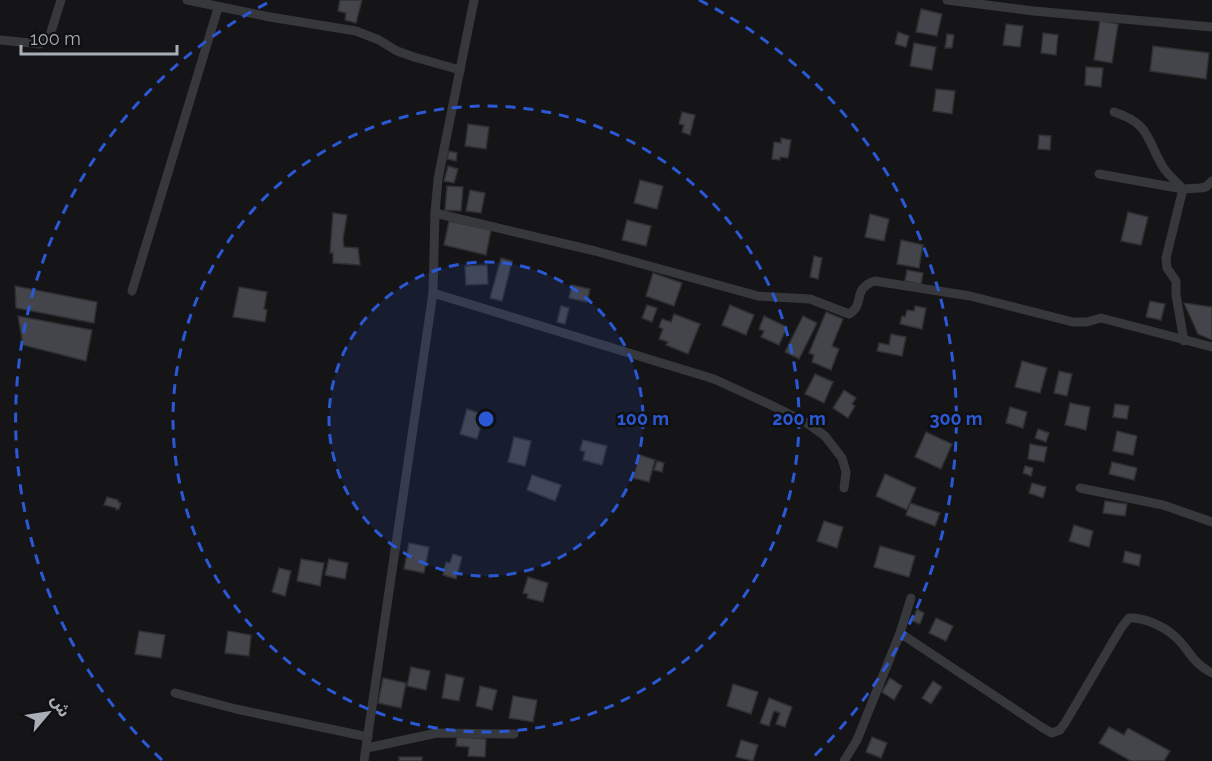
<svg xmlns="http://www.w3.org/2000/svg" width="1212" height="761" viewBox="0 0 1212 761" font-family="Raleway,'Noto Sans Arabic',sans-serif">
<rect width="100%" height="100%" fill="#151517"/>
<g fill="#44454a" stroke="#2f3033" stroke-width="1.5">
<polygon points="340,0 362,0 356,23 345,20 346,13 338,11"/>
<polygon points="921,9 942,14 937,36 916,32"/>
<polygon points="1100,21 1118,24 1112,63 1094,60"/>
<polygon points="1006,24 1023,26 1020,47 1003,45"/>
<polygon points="898,32 909,36 906,47 895,44"/>
<polygon points="1043,33 1058,35 1056,55 1041,53"/>
<polygon points="947,34 954,35 952,48 945,48"/>
<polygon points="914,43 936,47 932,70 910,66"/>
<polygon points="1153,46 1209,53 1206,79 1150,71"/>
<polygon points="1086,67 1103,68 1101,87 1085,85"/>
<polygon points="936,89 955,91 952,114 933,111"/>
<polygon points="682,112 695,115 690,135 682,132 684,125 679,124"/>
<polygon points="468,124 489,127 486,149 465,146"/>
<polygon points="1039,135 1051,136 1050,150 1038,149"/>
<polygon points="781,138 791,140 788,158 780,157 780,160 772,159 774,142 781,143"/>
<polygon points="449,151 457,153 456,161 447,159"/>
<polygon points="448,166 458,169 454,183 444,181"/>
<polygon points="640,180 663,186 657,209 634,203"/>
<polygon points="447,186 463,187 461,211 445,210"/>
<polygon points="470,190 485,193 481,213 466,211"/>
<polygon points="1128,212 1148,217 1141,245 1121,241"/>
<polygon points="333,213 347,215 343,239 344,247 358,248 360,265 333,263 333,253 330,253"/>
<polygon points="870,214 889,219 884,241 865,237"/>
<polygon points="627,220 651,226 646,246 622,240"/>
<polygon points="449,221 491,230 486,255 444,245"/>
<polygon points="901,240 923,245 919,268 897,264"/>
<polygon points="814,256 822,258 818,279 810,277"/>
<polygon points="501,258 512,261 502,301 490,298"/>
<polygon points="487,265 488,284 466,285 465,266"/>
<polygon points="907,270 923,273 921,284 905,281"/>
<polygon points="653,273 682,283 674,306 646,296"/>
<polygon points="572,285 590,289 587,302 569,298"/>
<polygon points="15,286 97,302 94,323 16,308"/>
<polygon points="239,287 267,292 264,309 267,310 265,322 233,317"/>
<polygon points="1150,301 1165,304 1161,320 1146,317"/>
<polygon points="1184,303 1212,307 1212,340 1198,334"/>
<polygon points="647,305 657,308 652,322 642,318"/>
<polygon points="730,305 754,315 746,335 722,325"/>
<polygon points="561,306 569,308 565,324 557,322"/>
<polygon points="915,306 926,308 922,329 900,324 902,316 905,317 907,310 914,311"/>
<polygon points="826,312 843,319 832,346 839,349 831,370 812,362 814,355 809,353"/>
<polygon points="674,314 700,324 688,354 666,345 668,342 659,339 663,329 659,327 662,319 671,322"/>
<polygon points="18,316 92,330 86,361 23,345"/>
<polygon points="764,316 787,327 779,345 761,337 764,331 759,329"/>
<polygon points="803,316 817,323 799,359 785,352"/>
<polygon points="891,334 906,337 902,356 877,351 879,343 889,345"/>
<polygon points="1022,361 1047,368 1040,393 1015,387"/>
<polygon points="1059,371 1072,374 1067,396 1054,393"/>
<polygon points="815,374 833,382 824,403 805,394"/>
<polygon points="844,390 856,398 852,404 855,406 848,418 833,408"/>
<polygon points="1070,403 1090,407 1086,430 1065,425"/>
<polygon points="1115,404 1129,406 1127,419 1113,417"/>
<polygon points="1010,407 1027,412 1023,428 1006,423"/>
<polygon points="467,409 484,415 477,439 460,434"/>
<polygon points="1038,429 1049,433 1046,442 1035,438"/>
<polygon points="1117,431 1137,436 1133,455 1113,451"/>
<polygon points="926,432 952,444 941,469 915,457"/>
<polygon points="514,437 531,441 525,466 508,462"/>
<polygon points="583,440 607,446 602,465 583,460 585,452 580,450"/>
<polygon points="1030,444 1047,447 1044,462 1028,459"/>
<polygon points="640,455 655,460 649,482 633,478"/>
<polygon points="657,461 664,463 662,472 654,470"/>
<polygon points="1112,462 1137,468 1134,480 1109,474"/>
<polygon points="1025,466 1033,468 1031,476 1023,473"/>
<polygon points="885,474 916,488 907,510 876,496"/>
<polygon points="532,475 561,485 555,501 527,490"/>
<polygon points="1032,483 1046,487 1043,498 1029,493"/>
<polygon points="107,497 118,500 118,502 121,503 119,509 116,510 116,508 104,505"/>
<polygon points="1105,501 1127,504 1125,516 1103,513"/>
<polygon points="910,503 940,513 935,526 906,515"/>
<polygon points="824,521 843,527 837,548 817,541"/>
<polygon points="1074,525 1093,531 1089,547 1069,541"/>
<polygon points="409,543 429,547 424,573 404,569"/>
<polygon points="880,546 915,556 909,577 874,567"/>
<polygon points="1125,551 1141,555 1139,566 1123,562"/>
<polygon points="453,554 462,557 456,579 443,575 446,562 450,563"/>
<polygon points="301,559 324,563 320,586 297,581"/>
<polygon points="329,559 348,563 345,579 325,575"/>
<polygon points="279,568 291,571 285,596 272,592"/>
<polygon points="528,577 548,583 543,602 527,598 528,594 523,593"/>
<polygon points="917,609 924,613 920,624 912,621"/>
<polygon points="936,618 953,626 946,641 929,633"/>
<polygon points="139,631 165,635 161,658 135,654"/>
<polygon points="228,631 251,635 249,656 225,653"/>
<polygon points="411,667 430,671 426,690 407,686"/>
<polygon points="446,674 464,678 459,701 442,698"/>
<polygon points="383,678 406,683 401,708 378,703"/>
<polygon points="890,678 902,686 894,700 882,692"/>
<polygon points="933,681 942,687 931,704 922,698"/>
<polygon points="733,684 758,692 751,714 727,706"/>
<polygon points="480,686 497,690 492,710 476,706"/>
<polygon points="513,696 537,700 533,722 509,718"/>
<polygon points="769,698 792,707 785,727 776,724 780,713 774,711 769,726 760,723"/>
<polygon points="1109,727 1124,735 1128,728 1170,751 1164,761 1131,761 1099,743"/>
<polygon points="457,737 486,739 485,757 468,756 469,747 456,746"/>
<polygon points="872,737 887,743 881,758 866,752"/>
<polygon points="741,740 758,745 753,761 736,757"/>
<rect x="399" y="757" width="23" height="4"/>
</g>
<g fill="none" stroke-linecap="round" stroke-linejoin="round">
<g stroke="#36383b" stroke-width="9">
<polyline points="187,0 270,17 356,31 379,40 397,51 414,57 460,70"/>
<polyline points="947,0 1034,11 1212,27"/>
<polyline points="0,40 40,44 49,38 61,0"/>
<path d="M1114,112C1151,124 1146,139 1163,167C1168,175 1177,182 1183,189"/>
<polyline points="1099,174 1183,189 1200,188 1206,187 1212,181"/>
<polyline points="1183,189 1166,258 1167,268 1176,281 1176,295 1184,341"/>
<path d="M435,213L595,251L758,296L810,299L849,314C866,304 851,289 875,281L970,296L1073,322H1087L1101,318L1212,347"/>
<polyline points="132,291 218,8"/>
<polyline points="433,293 714,379 773,406 807,423 825,436 842,458 846,472 844,488"/>
<polyline points="1080,488 1163,505 1212,522"/>
<polyline points="900,633 911,598"/>
<polyline points="175,693 236,709 368,737"/>
<polyline points="367,748 437,733 514,734"/>
<polyline points="364,761 433,293 435,213 438,179 474,0"/>
<path d="M844,761L857,740L900,633L1043,728L1052,733L1060,730L1065,723L1121,628L1129,618C1142,617 1161,625 1172,634C1189,647 1191,663 1212,673"/>
</g>
</g>
<circle cx="486" cy="419" r="157" fill="#2b58d5" fill-opacity=".12"/>
<g fill="none" stroke="#2b58d5" stroke-width="3" stroke-dasharray="10 8">
<circle cx="486" cy="419" r="157"/>
<circle cx="486" cy="419" r="313"/>
<path d="M162 760A470 470 0 0 1 273 0M699 0A470 470 0 0 1 810 760"/>
</g>
<circle cx="486" cy="419" r="9" fill="#2b58d5" stroke="#101012" stroke-width="3"/>
<g font-size="18" text-anchor="middle" font-weight="bold" fill="#2b58d5" stroke="#101012" stroke-width="5" stroke-linejoin="round" paint-order="stroke">
<text x="643" y="425">100 m</text>
<text x="799" y="425">200 m</text>
<text x="956" y="425">300 m</text>
</g>
<g transform="translate(48 713) rotate(61)" stroke="#101012" stroke-width="4.5" paint-order="stroke">
<path d="M0-4.5L10 22L0 15L-10 22Z" fill="#a8aeb6"/>
<text y="-9" font-size="16" font-weight="bold" text-anchor="middle" fill="#a8aeb6">ش</text>
</g>
<path d="M21 45v9h156v-9" fill="none" stroke="#a8aeb6" stroke-width="3"/>
<text x="30" y="45" font-size="18" fill="#a8aeb6" stroke="#101012" stroke-width="4.5" paint-order="stroke">100 m</text>
</svg>
